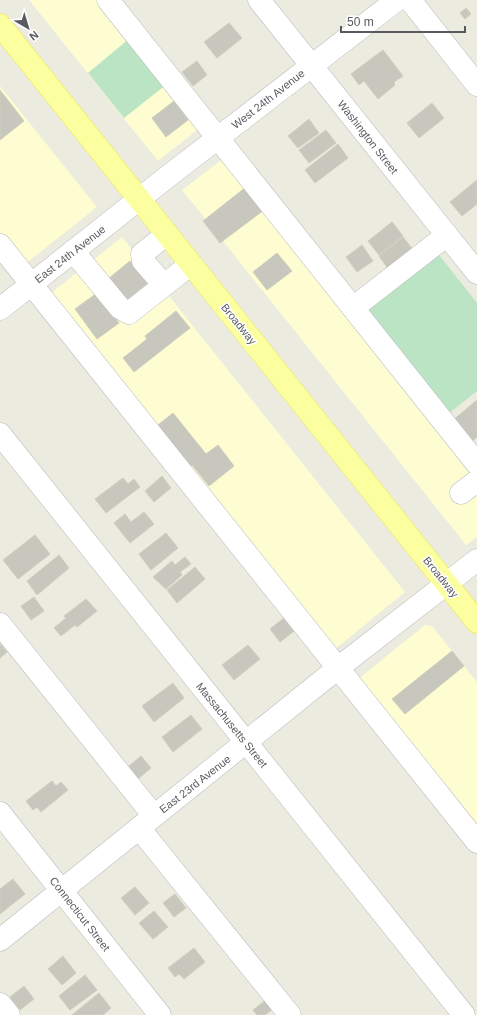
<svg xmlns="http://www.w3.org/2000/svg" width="477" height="1015" viewBox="0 0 477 1015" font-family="Helvetica,sans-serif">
<rect width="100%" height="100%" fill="#ebebdf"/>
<g fill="#fefdd1">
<polygon points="29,0 99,0 201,127 158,161"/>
<polygon points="0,86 97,207 24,265 0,235"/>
<polygon points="224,158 477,474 477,537 466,545 182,190"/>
<polygon points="122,237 405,592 334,650 50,294"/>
<polygon points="425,625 432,626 477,682 477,828 358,679"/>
</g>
<g fill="#bae4c3">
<polygon points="130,38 167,84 124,118 88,73"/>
<polygon points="439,255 477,303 477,391 448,414 367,311"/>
</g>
<g fill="#c8c7be" stroke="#d0cebd">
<polygon points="466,8 471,14 465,19 460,13"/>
<polygon points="229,23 242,38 217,58 204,42"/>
<polygon points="383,50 403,76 394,82 395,85 378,99 364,81 359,85 351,74"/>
<polygon points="197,61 207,75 193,86 182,72"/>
<polygon points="0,90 24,121 0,140"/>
<polygon points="174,101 188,120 166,137 152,118"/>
<polygon points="432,103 444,118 419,138 407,123"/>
<polygon points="309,119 319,133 298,148 288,136"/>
<polygon points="326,130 336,143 309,163 299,150"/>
<polygon points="338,144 348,158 315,183 305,170"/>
<polygon points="477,180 477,204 462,216 450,202"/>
<polygon points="246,187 264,210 220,243 203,221"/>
<polygon points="392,222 403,236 379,255 368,241"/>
<polygon points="403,237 414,251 389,270 379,256"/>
<polygon points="362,245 373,261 357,272 346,257"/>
<polygon points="277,253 292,271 267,290 253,272"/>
<polygon points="130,261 148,283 121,305 103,283"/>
<polygon points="97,293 119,323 97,339 75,309"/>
<polygon points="176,311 190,328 134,372 123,358 147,339 145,336"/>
<polygon points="477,400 477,437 470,443 452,421"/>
<polygon points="173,413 206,454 218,445 234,466 209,486 192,465 186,470 153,429"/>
<polygon points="162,476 171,488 154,502 145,491"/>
<polygon points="123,478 128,484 134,479 140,487 106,513 95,499"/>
<polygon points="144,512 154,524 130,543 114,523 125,514 131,522"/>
<polygon points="166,533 178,548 151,570 139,554"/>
<polygon points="35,535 50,554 18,579 3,560"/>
<polygon points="59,555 69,568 37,595 27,581"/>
<polygon points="185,557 191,564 180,572 182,575 166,589 153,577 172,561 175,565"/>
<polygon points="195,567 205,579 177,603 167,590"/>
<polygon points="34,597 44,611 31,620 21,606"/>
<polygon points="86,599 97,611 77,627 75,625 61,636 54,628 66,618 64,616"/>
<polygon points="284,618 294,631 280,642 270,629"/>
<polygon points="0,644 7,652 0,658"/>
<polygon points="248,645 260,659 234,680 222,665"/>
<polygon points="452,651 464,666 405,714 392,699"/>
<polygon points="173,683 184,698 154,722 142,706"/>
<polygon points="191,715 202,729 173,752 162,737"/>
<polygon points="141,756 151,768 138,779 128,767"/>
<polygon points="52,781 56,786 61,782 68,790 41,812 37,807 33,810 26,801"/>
<polygon points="13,879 25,894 0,914 0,889"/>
<polygon points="135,887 149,903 135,915 121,898"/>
<polygon points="175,894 186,908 174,917 163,903"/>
<polygon points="154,911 168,927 153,939 139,923"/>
<polygon points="194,948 205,962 184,979 179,974 175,977 168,968"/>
<polygon points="63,956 76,973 62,985 48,969"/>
<polygon points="85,975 97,990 70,1010 59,996"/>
<polygon points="24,986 34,999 20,1010 10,997"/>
<polygon points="99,993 111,1008 103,1015 72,1015"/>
<polygon points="267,999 274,1008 265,1015 257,1015 253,1010"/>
</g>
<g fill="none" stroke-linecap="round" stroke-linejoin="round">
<g stroke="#babbc1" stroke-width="23">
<g id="minor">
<polyline points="108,0 477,464"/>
<polyline points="259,0 477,273"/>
<polyline points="410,0 477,85"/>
<polyline points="0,245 477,842"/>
<polyline points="73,251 120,308 129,313 191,264"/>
<polyline points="164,285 143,261 142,254 167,234"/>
<polyline points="353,308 447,235"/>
<polyline points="0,309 171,174 397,0"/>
<polyline points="0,434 464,1015"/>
<polyline points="461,493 477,481"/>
<polyline points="0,624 154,816"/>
<polyline points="0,813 160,1015"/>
<polyline points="139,828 290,1015"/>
<polyline points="0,940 338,668 477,560"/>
<polyline points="0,1004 9,1015"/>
</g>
</g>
<g stroke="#f2e651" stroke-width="23">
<polyline id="major" points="0,25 477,622"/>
</g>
<use href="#minor" stroke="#fff" stroke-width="22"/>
<use href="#major" stroke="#fbffa0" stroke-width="22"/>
</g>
<g text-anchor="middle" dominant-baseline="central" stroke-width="3" stroke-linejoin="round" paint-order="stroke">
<g font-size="11" fill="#585a60" stroke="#fff">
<text transform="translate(268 99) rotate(-38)">West 24th Avenue</text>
<text transform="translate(368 137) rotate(52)">Washington Street</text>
<text transform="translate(70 254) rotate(-38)">East 24th Avenue</text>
<text transform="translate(239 324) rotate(51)">Broadway</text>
<text transform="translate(441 577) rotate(51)">Broadway</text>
<text transform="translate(232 725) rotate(51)">Massachusetts Street</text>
<text transform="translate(195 784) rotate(-38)">East 23rd Avenue</text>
<text transform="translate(80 914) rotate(52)">Connecticut Street</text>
</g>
</g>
<g transform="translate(28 28) rotate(142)" stroke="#ffffff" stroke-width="3" paint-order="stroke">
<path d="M0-3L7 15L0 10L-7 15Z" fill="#585a60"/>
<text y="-6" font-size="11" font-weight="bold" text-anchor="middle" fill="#585a60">N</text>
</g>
<path d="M341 26v6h124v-6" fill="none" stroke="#585a60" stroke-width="2"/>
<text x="347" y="26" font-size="12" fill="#585a60" stroke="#ffffff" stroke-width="3" paint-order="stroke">50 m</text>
</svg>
